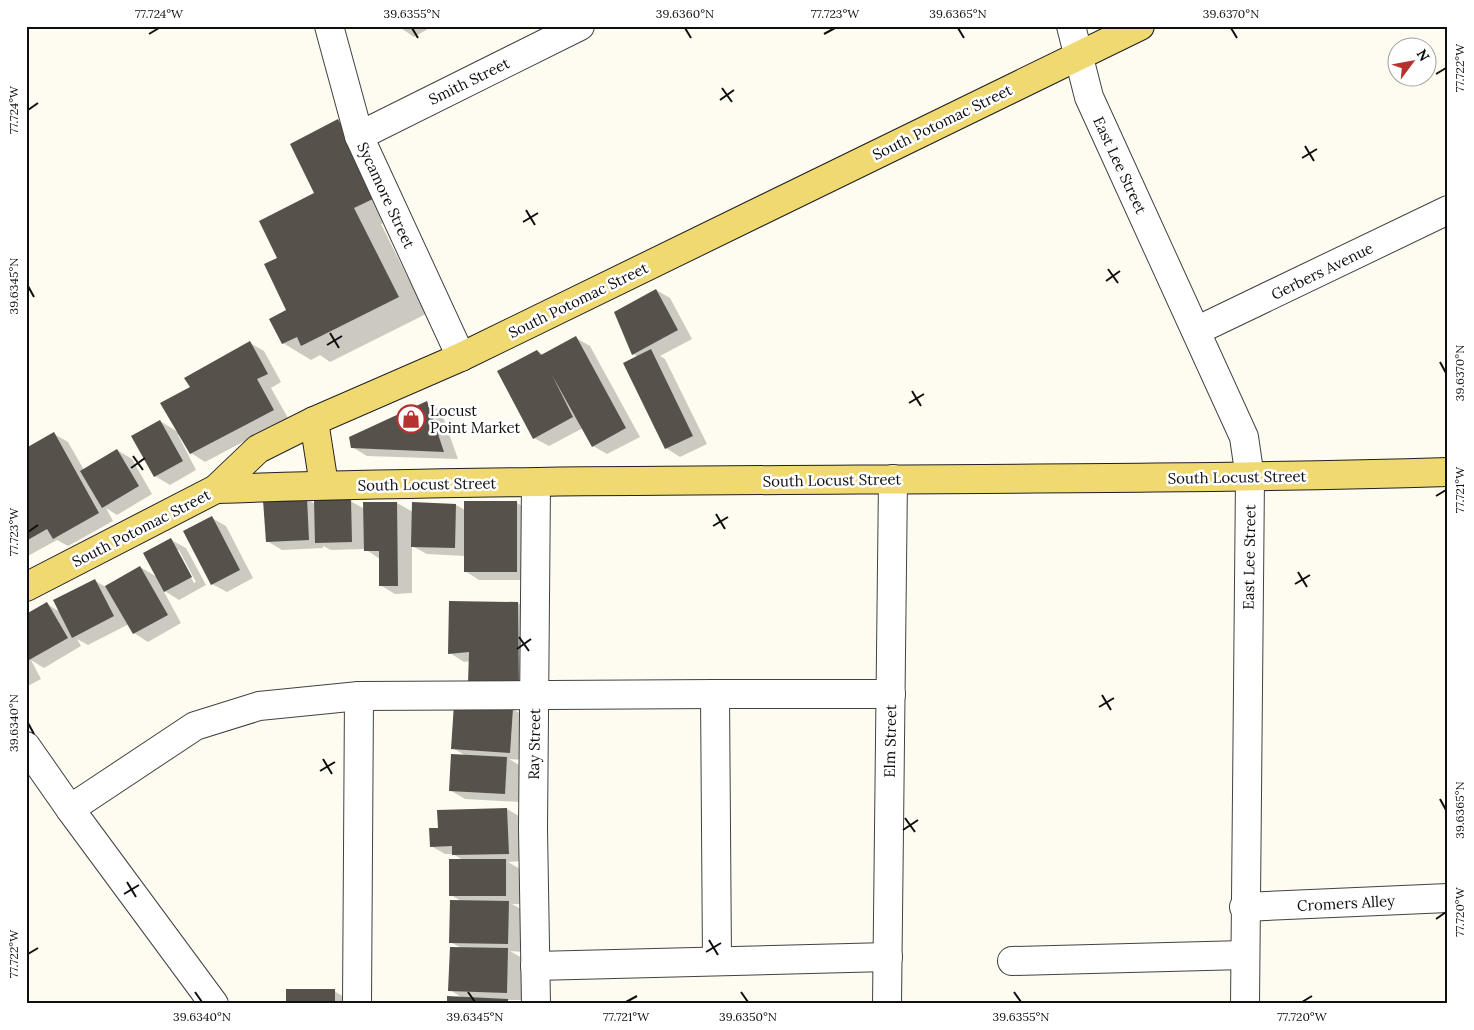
<svg xmlns="http://www.w3.org/2000/svg" width="1474" height="1030" viewBox="0 0 1474 1030" font-family="Lora,serif">
<rect width="100%" height="100%" fill="#fefcf1"/>
<g fill="#0003" fill-rule="evenodd">
<polygon points="398,26 433,26 414,37"/>
<polygon points="338,121 366,137 404,213 381,224 426,314 330,362 320,355 311,360 283,343 288,311 279,258 316,194"/>
<polygon points="656,290 670,298 692,339 660,356 665,359 707,444 680,457 666,448 638,357 633,354"/>
<polygon points="576,338 590,346 640,437 607,454 593,446 583,428 549,446 534,438 537,351 544,355"/>
<polygon points="250,343 264,351 281,382 271,388 288,418 205,462 191,453 180,434 178,435 196,470 170,485 155,476 133,436 160,421 178,432 191,387"/>
<polygon points="427,403 441,411 458,459 367,456 352,447"/>
<polygon points="54,434 68,442 84,470 117,450 132,459 152,494 117,515 106,508 113,521 68,546 57,540 26,557 26,449"/>
<polygon points="307,499 315,504 350,501 365,509 397,503 413,512 456,505 465,510 517,503 531,511 532,580 479,580 465,571 465,556 427,554 412,546 412,593 395,594 380,585 380,559 365,549 331,550 323,546 323,548 282,550 267,541"/>
<polygon points="212,518 226,526 253,578 227,592 212,584"/>
<path d="M171,540L186,548L206,585L179,600L163,590L181,623L148,642L134,633L129,624L88,645L77,639L81,646L44,668L31,660L41,679L26,687V616L47,604L60,612L95,581L106,587L140,567L157,577ZM176,550H179L196,582L194,583Z"/>
<polygon points="450,602 518,603 533,612 533,700 470,661 464,662 450,653"/>
<polygon points="512,709 527,717 524,760 509,759 521,766 520,802 465,799 450,790 466,756 453,748"/>
<polygon points="507,809 522,818 523,861 508,862 520,869 520,904 512,904 524,911 522,952 510,951 522,958 521,1000 507,1000 513,1004 448,1004 463,998 450,990 462,948 450,942 461,901 451,895 463,860 453,854 445,854 431,846 439,829 439,811"/>
<polygon points="334,991 356,1004 287,1004"/>
</g>
<g fill="#57514c">
<polygon points="338,119 377,197 354,208 399,297 301,346 297,337 282,344 269,319 286,310 264,264 277,258 259,221 314,193 290,144"/>
<polygon points="656,289 678,330 632,355 614,312"/>
<polygon points="576,336 626,428 592,447 552,375 573,417 533,439 497,371 537,350 541,355"/>
<polygon points="250,341 268,374 257,379 274,410 190,454 160,403 190,387 184,378"/>
<polygon points="651,349 693,436 665,449 623,363"/>
<polygon points="427,401 444,452 351,448 349,437"/>
<polygon points="160,420 183,461 154,477 131,436"/>
<polygon points="54,432 99,513 53,539 47,529 26,541 26,448"/>
<polygon points="117,449 139,486 102,508 80,471"/>
<polygon points="307,498 309,540 266,542 263,500"/>
<polygon points="351,499 352,542 315,543 314,500"/>
<rect x="464" y="501" width="53" height="71"/>
<polygon points="363,502 397,502 398,586 379,586 379,551 364,551"/>
<polygon points="412,502 456,504 455,548 411,547"/>
<polygon points="212,516 240,570 211,585 183,531"/>
<polygon points="171,538 192,577 164,592 143,553"/>
<polygon points="140,566 168,615 133,634 105,586"/>
<polygon points="95,579 114,616 72,638 53,600"/>
<polygon points="449,601 518,602 519,692 468,683 469,652 448,654"/>
<polygon points="47,602 68,638 29,660 26,656 26,614"/>
<polygon points="454,704 513,708 510,753 451,749"/>
<polygon points="451,754 507,757 505,794 449,791"/>
<polygon points="507,808 509,854 452,855 452,846 430,847 429,828 438,828 437,810"/>
<rect x="449" y="859" width="57" height="37"/>
<polygon points="450,900 509,901 508,944 449,943"/>
<polygon points="450,947 508,948 507,993 448,991"/>
<rect x="286" y="989" width="49" height="15"/>
<polygon points="447,996 508,999 508,1004 447,1004"/>
</g>
<g fill="none" stroke-linecap="round" stroke-linejoin="round">
<g stroke="#424242" stroke-width="30">
<g id="minor">
<polyline points="329,26 359,136 461,357"/>
<polyline points="1071,26 1089,97 1244,437 1250,478 1245,1004"/>
<polyline points="359,136 580,26"/>
<polyline points="1196,331 1448,210"/>
<polyline points="26,746 70,809 214,1004"/>
<polyline points="70,809 195,726 259,706 359,696"/>
<polyline points="1244,907 1448,898"/>
<polyline points="717,961 715,694 891,694"/>
<polyline points="1012,961 1244,955"/>
<polyline points="535,966 888,957"/>
<polyline points="357,1004 359,696 715,694"/>
<polyline points="536,1004 533,829 536,483"/>
<polyline points="887,1004 893,479"/>
</g>
</g>
<g stroke="#202020" stroke-width="30">
<g id="major">
<polyline points="314,421 324,485"/>
<path d="M216,489C626,475 1037,484 1448,472"/>
<polyline points="26,587 216,489 258,449 314,421 461,357 1140,26"/>
</g>
</g>
<use href="#minor" stroke="#fff" stroke-width="28"/>
<use href="#major" stroke="#efd970" stroke-width="28"/>
</g>
<path fill="none" stroke="#0f0f0f" stroke-width="2" d="M412,28L418,38M685,28L691,38M958,28L964,38M1231,28L1237,38M149,34L159,28M824,34L835,28M1436,74L1446,68M722,88L732,102M720,100L734,90M28,110L38,103M1305,146L1314,161M1302,158L1317,149M526,210L535,225M523,222L538,213M1108,269L1118,283M1106,281L1120,271M28,286L34,297M330,333L339,348M327,345L342,336M1440,362L1446,373M912,391L921,406M909,403L924,394M133,456L143,470M131,468L145,458M1436,496L1446,490M716,514L725,529M713,526L728,517M28,532L38,525M1298,572L1307,587M1295,584L1310,575M519,637L529,651M517,649L531,639M1102,695L1111,710M1099,707L1114,698M28,723L34,734M323,759L332,774M320,771L335,762M1440,799L1446,810M905,818L915,832M903,830L918,820M127,882L136,897M124,894L139,885M1436,919L1446,912M709,940L718,955M706,952L721,943M28,954L38,948M195,992L202,1002M468,992L475,1002M741,992L748,1002M1014,992L1021,1002M626,1002L637,996M1302,1002L1312,996"/>
<defs>
<g id="shop-ring" transform="scale(1.4375)"><circle r="9.5" fill="#fff" stroke="#b6322f" stroke-width="1.5"/><path d="M-5-2.5h2.3a2.7 3.5 0 0 1 5.4 0H5L5.5 6h-11ZM-1.5-2.5h3a1.5 2.3 0 0 0-3 0Z" fill="#b6322f"/></g>
</defs>
<g fill-rule="evenodd">
<use href="#shop-ring" x="411" y="419"/>
</g>
<g text-anchor="middle" dominant-baseline="central" stroke-width="5" stroke-linejoin="round" paint-order="stroke">
<g font-size="15" fill="#0f0f0f" stroke="#fff">
<text transform="translate(469 81) rotate(-26)">Smith Street</text>
<text transform="translate(942 122) rotate(-26)">South Potomac Street</text>
<text transform="translate(1120 165) rotate(65)">East Lee Street</text>
<text transform="translate(386 195) rotate(65)">Sycamore Street</text>
<text transform="translate(1322 271) rotate(-26)">Gerbers Avenue</text>
<text transform="translate(578 300) rotate(-26)">South Potomac Street</text>
<text transform="translate(1237 477) rotate(-1)">South Locust Street</text>
<text transform="translate(832 480) rotate(-1)">South Locust Street</text>
<text transform="translate(427 484) rotate(-1)">South Locust Street</text>
<text transform="translate(141 528) rotate(-27)">South Potomac Street</text>
<text transform="translate(1249 557) rotate(-89)">East Lee Street</text>
<text transform="translate(890 741) rotate(-89)">Elm Street</text>
<text transform="translate(534 744) rotate(-89)">Ray Street</text>
<text transform="translate(1346 903) rotate(-3)">Cromers Alley</text>
</g>
<g font-size="15" fill="#0f0f0f" stroke="#fff" text-anchor="start">
<text x="430" y="410">Locust<tspan x="430" dy="17">Point Market</tspan></text>
</g>
</g>
<rect width="1474" height="1030" fill="none" stroke="#ffffff" stroke-width="55"/>
<g transform="translate(1412 62) rotate(58)"><circle r="24" fill="#ffffff" stroke="#9f9f9f"/>
<path d="M0-4L9 19L0 12L-9 19Z" fill="#b6322f"/>
<text y="-8" font-size="14" font-weight="bold" text-anchor="middle" fill="#0f0f0f">N</text>
</g>
<rect x="28" y="28" width="1418" height="974" fill="none" stroke="#0f0f0f" stroke-width="2"/>
<g font-size="12" text-anchor="middle" fill="#0f0f0f">
<text x="159" y="18">77.724°W</text>
<text x="412" y="18">39.6355°N</text>
<text x="685" y="18">39.6360°N</text>
<text x="835" y="18">77.723°W</text>
<text x="958" y="18">39.6365°N</text>
<text x="1231" y="18">39.6370°N</text>
<text transform="translate(1460 68) rotate(-90)" y="4">77.722°W</text>
<text transform="translate(14 110) rotate(-90)" y="4">77.724°W</text>
<text transform="translate(14 286) rotate(-90)" y="4">39.6345°N</text>
<text transform="translate(1460 373) rotate(-90)" y="4">39.6370°N</text>
<text transform="translate(1460 490) rotate(-90)" y="4">77.721°W</text>
<text transform="translate(14 532) rotate(-90)" y="4">77.723°W</text>
<text transform="translate(14 723) rotate(-90)" y="4">39.6340°N</text>
<text transform="translate(1460 810) rotate(-90)" y="4">39.6365°N</text>
<text transform="translate(1460 912) rotate(-90)" y="4">77.720°W</text>
<text transform="translate(14 954) rotate(-90)" y="4">77.722°W</text>
<text x="202" y="1021">39.6340°N</text>
<text x="475" y="1021">39.6345°N</text>
<text x="626" y="1021">77.721°W</text>
<text x="748" y="1021">39.6350°N</text>
<text x="1021" y="1021">39.6355°N</text>
<text x="1302" y="1021">77.720°W</text>
</g>
</svg>
